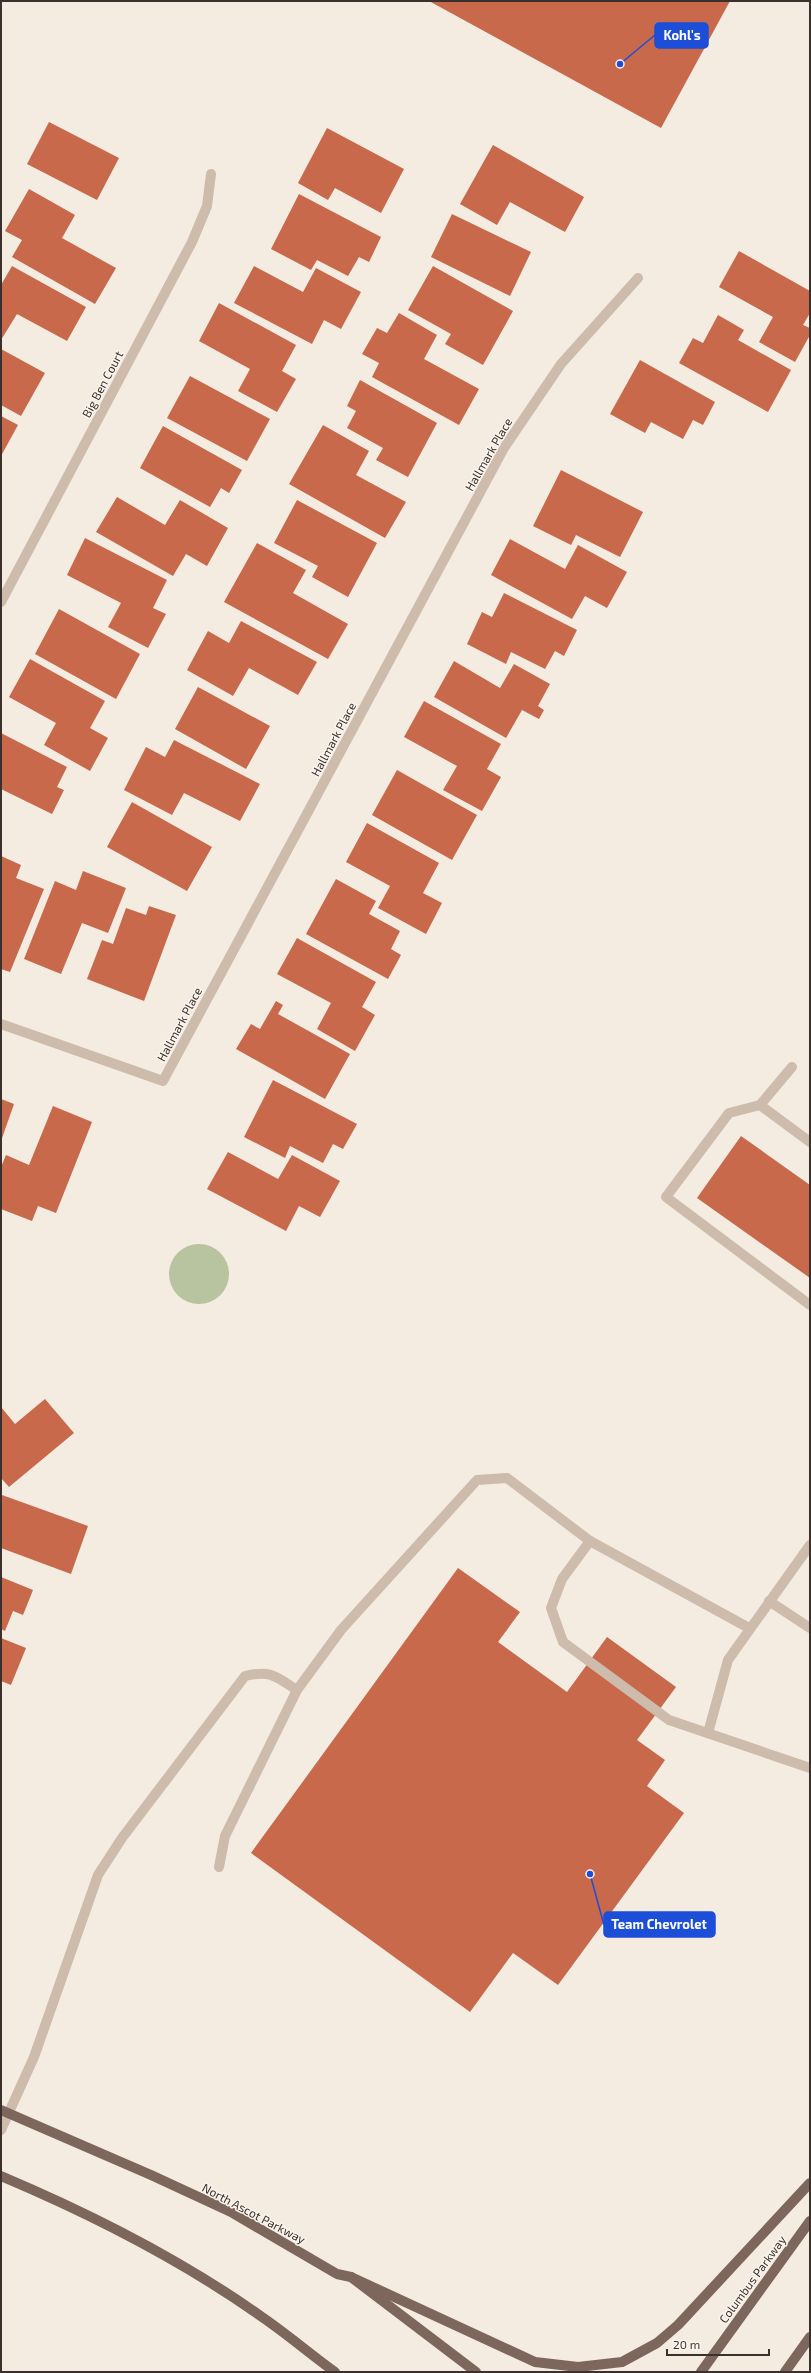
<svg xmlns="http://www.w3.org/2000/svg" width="811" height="2373" viewBox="0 0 811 2373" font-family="'Exo 2',sans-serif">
<rect width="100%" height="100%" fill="#f4ebe1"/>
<circle fill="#b8c4a0" cx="199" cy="1274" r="30"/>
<g fill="#c8694b">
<polygon points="429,1 730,1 661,128"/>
<polygon points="49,122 119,158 97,200 27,164"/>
<polygon points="327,128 404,169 381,213 335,188 328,200 298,183"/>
<polygon points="493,145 584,197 565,232 510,202 497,225 460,204"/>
<polygon points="29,189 75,215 62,238 116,268 95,304 12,257 22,240 5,231"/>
<polygon points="299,194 381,237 369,262 359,257 348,276 317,260 311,270 271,249"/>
<polygon points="452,214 531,252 510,296 431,257"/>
<polygon points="739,251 810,291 810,313 803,325 810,328 810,335 795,362 759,342 773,317 719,287"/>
<polygon points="12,266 86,307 67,341 17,314 1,340 1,285"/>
<polygon points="254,266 303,292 316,268 361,292 341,329 324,320 312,344 234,303"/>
<polygon points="433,266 513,311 483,365 445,344 451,334 408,310"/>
<polygon points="219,303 296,345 282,371 296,379 277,412 238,391 250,369 199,341"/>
<polygon points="399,313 437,335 424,359 479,389 459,425 372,377 379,363 362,354 377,328 387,333"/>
<polygon points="718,315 744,330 738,340 791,370 768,412 679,363 693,338 703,343"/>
<polygon points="1,349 45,373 21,416 1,405"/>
<polygon points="640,360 715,402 703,425 693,420 683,439 651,422 645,433 610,414"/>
<polygon points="190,376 270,419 247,461 167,418"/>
<polygon points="360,380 437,423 408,477 376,460 383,448 347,428 356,411 347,406"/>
<polygon points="1,416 18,425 1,456"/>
<polygon points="323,425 369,451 356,475 406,502 385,538 289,484"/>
<polygon points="163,426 242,470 229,493 221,488 210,507 140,468"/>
<polygon points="561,470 643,512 620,557 576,535 571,545 533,526"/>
<polygon points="117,497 165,525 180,500 228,528 207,566 186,554 173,576 96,532"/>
<polygon points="297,500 377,543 348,597 312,577 318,566 274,543"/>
<polygon points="85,538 167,580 153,608 166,614 148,648 108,627 121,603 67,575"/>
<polygon points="510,539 565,569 578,545 627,572 607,608 585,596 572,619 491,575"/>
<polygon points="257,543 306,570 293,593 348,624 328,659 224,602"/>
<polygon points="504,593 577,630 564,656 555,651 545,669 511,652 506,664 467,644 482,612 492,617"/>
<polygon points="59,609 140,654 116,699 35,654"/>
<polygon points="241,621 317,662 298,695 249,668 233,696 187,670 208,631 229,643"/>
<polygon points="30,659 105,701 90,728 108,738 90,771 44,745 56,723 9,697"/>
<polygon points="454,661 500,688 514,664 550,684 538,706 544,710 539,719 522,710 506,738 434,697"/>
<polygon points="198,687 270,726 246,769 175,729"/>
<polygon points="424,701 501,744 487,769 501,777 482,811 443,790 457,766 404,737"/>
<polygon points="1,733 67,767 57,787 64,790 52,814 1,789"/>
<polygon points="174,740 260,784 240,821 184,793 172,815 124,790 146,747 165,757"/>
<polygon points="397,770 477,815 452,860 372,815"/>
<polygon points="132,802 212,847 187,891 107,847"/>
<polygon points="367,823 439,863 423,893 442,903 426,934 378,908 390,886 346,862"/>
<polygon points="1,856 21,865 16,878 44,889 10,972 1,969"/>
<polygon points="83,871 126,888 108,933 82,923 61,974 24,959 55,881 76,890"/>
<polygon points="336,879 376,901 369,914 400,931 391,949 401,955 388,979 306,934"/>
<polygon points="149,906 176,915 144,1001 87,979 102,940 113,944 126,908 146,915"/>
<polygon points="297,938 376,982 362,1007 375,1015 355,1051 317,1029 331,1003 277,974"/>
<polygon points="276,1001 283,1005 278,1014 350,1054 325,1099 236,1049 251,1024 260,1029"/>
<polygon points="273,1080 357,1124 343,1149 333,1144 323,1163 290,1146 285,1158 244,1137"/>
<polygon points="1,1099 14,1104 1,1141"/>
<polygon points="53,1106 92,1122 56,1213 38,1206 32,1221 1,1209 1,1167 6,1155 29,1165"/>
<polygon points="741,1136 810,1185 810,1278 697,1198"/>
<polygon points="228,1152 278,1179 292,1155 340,1181 320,1217 299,1206 286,1231 207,1189"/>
<polygon points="45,1399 74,1433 9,1487 1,1478 1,1407 15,1424"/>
<polygon points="2,1495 88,1526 71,1574 1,1548"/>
<polygon points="458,1568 520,1612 498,1642 567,1692 607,1637 676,1687 637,1740 665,1760 647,1786 684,1813 558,1985 513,1953 470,2012 251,1853"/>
<polygon points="1,1577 33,1590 23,1615 13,1611 5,1631 1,1629"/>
<polygon points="1,1638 26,1648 11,1685 1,1681"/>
</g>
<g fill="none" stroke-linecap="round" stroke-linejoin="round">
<g stroke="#cdbbac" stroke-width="10">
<polyline points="1,602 192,242 207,206 211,174"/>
<polyline points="1,1024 163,1081 504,448 561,364 638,278"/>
<polyline points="792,1067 760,1105 729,1113 666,1197 810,1305"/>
<polyline points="760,1105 810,1142"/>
<polyline points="590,1541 562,1579 551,1608 563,1642 669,1720 810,1768"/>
<polyline points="769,1601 810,1628"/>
<polyline points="708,1733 728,1660 810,1545"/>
<polyline points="219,1867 225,1836 297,1690 341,1630 477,1480 507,1478 590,1541 749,1628"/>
<path d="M1,2130L34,2057L98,1875L122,1838L245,1676C271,1670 275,1676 297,1690"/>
</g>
<g stroke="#7d675c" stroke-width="10">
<polyline points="1,2110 151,2175 231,2212 337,2274 351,2277 476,2372"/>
<path d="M1,2176C91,2214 182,2260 262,2317C287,2334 310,2354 335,2372"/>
<polyline points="351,2277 535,2362 578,2367 622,2362 657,2343 678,2325 810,2183"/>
<polyline points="701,2372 810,2221"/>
<polyline points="785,2372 810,2337"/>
</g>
</g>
<g text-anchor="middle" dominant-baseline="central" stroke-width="3" stroke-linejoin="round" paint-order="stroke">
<g font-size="12" fill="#3b302b" stroke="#fbf5ee">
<text transform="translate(102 384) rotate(-62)">Big Ben Court</text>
<text transform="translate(488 454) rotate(-60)">Hallmark Place</text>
<text transform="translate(333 739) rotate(-62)">Hallmark Place</text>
<text transform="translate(179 1024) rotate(-62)">Hallmark Place</text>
<text transform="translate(254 2213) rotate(28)">North Ascot Parkway</text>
<text transform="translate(752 2279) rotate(-54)">Columbus Parkway</text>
</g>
</g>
<path fill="none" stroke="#1d4ed8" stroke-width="1.5" d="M620 64L655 35M590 1874L604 1925"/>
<g fill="#1d4ed8" stroke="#fbf5ee" stroke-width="1.5">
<circle cx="620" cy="64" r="4"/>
<circle cx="590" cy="1874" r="4"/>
</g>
<g fill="#1d4ed8" stroke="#1d4ed8" stroke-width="1.5">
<rect x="655" y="23" width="53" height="25" rx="4"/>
<rect x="604" y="1912" width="111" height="25" rx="4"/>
</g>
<g font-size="13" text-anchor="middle" font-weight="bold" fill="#fff">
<text x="682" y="40">Kohl's</text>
<text x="659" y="1929">Team Chevrolet</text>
</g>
<rect width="811" height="2373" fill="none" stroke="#3b302b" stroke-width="4"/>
<path d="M667 2349v6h102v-6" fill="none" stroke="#3b302b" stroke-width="2"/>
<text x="673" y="2349" font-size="12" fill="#3b302b" stroke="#fbf5ee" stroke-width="3" paint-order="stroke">20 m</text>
</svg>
